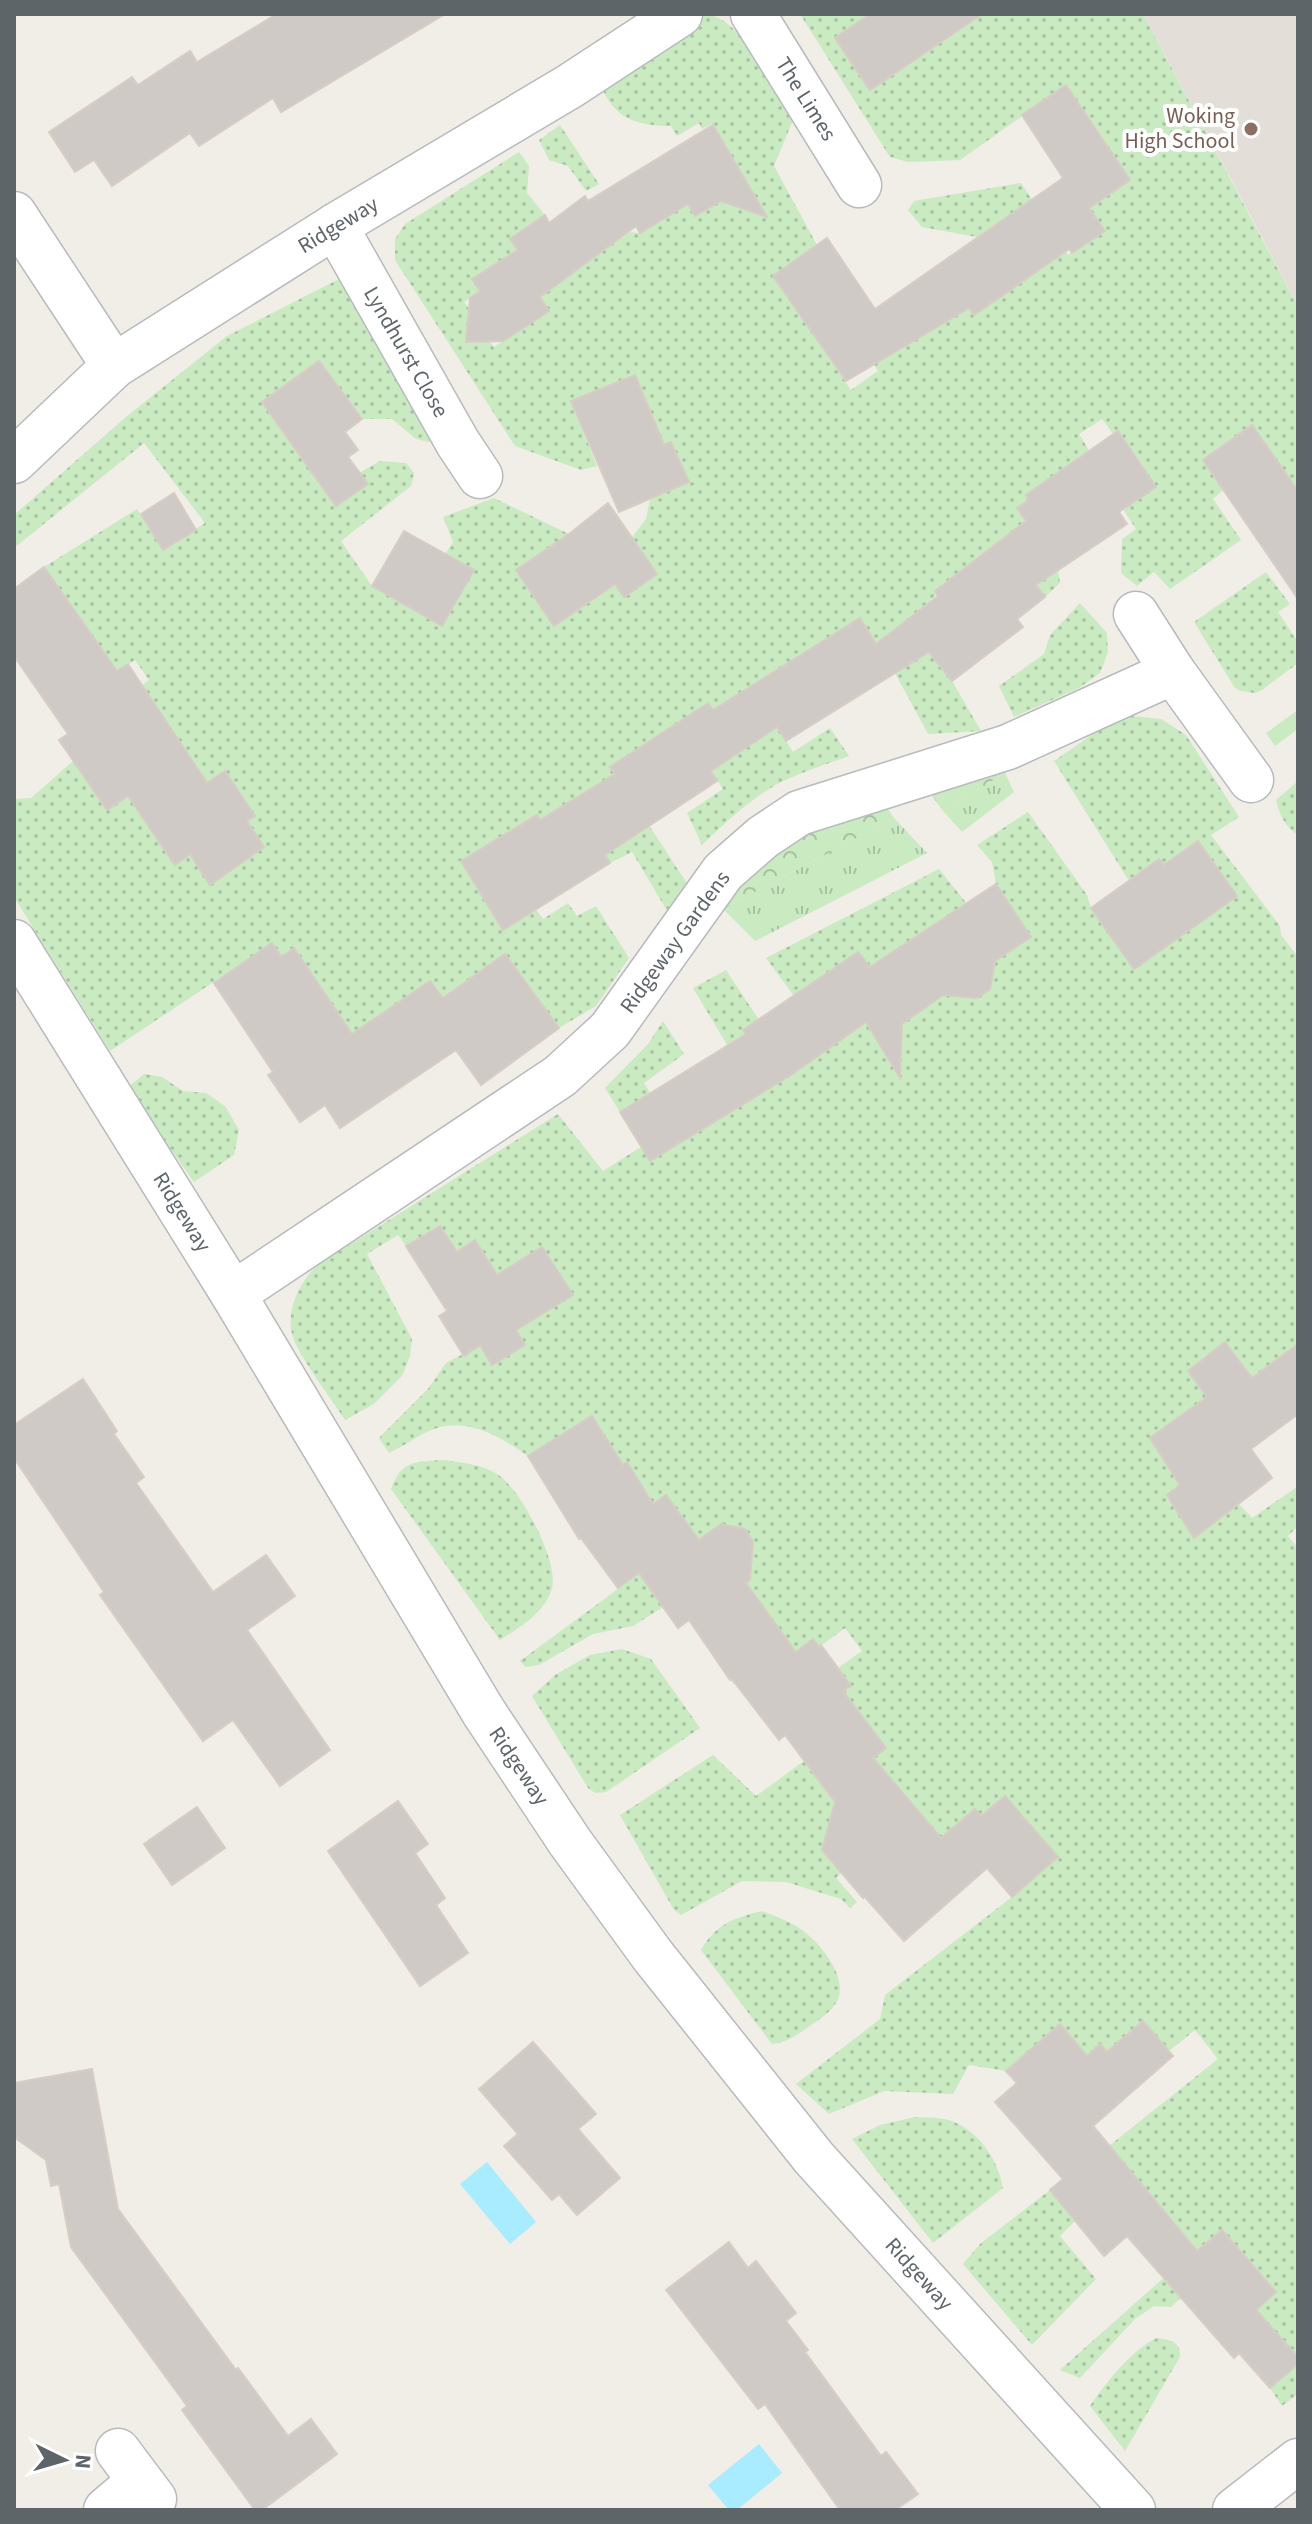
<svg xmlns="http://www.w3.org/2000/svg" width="1312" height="2524" viewBox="0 0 1312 2524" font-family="'Source Sans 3',sans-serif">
<defs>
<pattern id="grass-tufts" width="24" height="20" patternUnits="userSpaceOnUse" patternTransform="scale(2)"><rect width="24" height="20" fill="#caeac2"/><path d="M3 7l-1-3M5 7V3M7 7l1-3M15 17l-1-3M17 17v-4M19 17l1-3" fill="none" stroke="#a7c1a1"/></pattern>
<pattern id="forest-crowns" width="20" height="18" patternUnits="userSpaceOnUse" patternTransform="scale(2)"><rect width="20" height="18" fill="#caeac2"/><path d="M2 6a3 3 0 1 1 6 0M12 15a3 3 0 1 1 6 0" fill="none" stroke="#a7c1a1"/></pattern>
<pattern id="garden-dots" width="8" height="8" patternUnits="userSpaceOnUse" patternTransform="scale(2)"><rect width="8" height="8" fill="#caeac2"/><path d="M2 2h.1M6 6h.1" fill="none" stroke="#a7c1a1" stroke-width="1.8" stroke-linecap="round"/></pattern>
</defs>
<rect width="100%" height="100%" fill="#f1ede7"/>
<polygon fill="#e4ded8" points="1143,14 1298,14 1298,307 1256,226"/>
<g fill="url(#grass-tufts)">
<polygon points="1298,710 1298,729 1275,746 1266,733"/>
<polygon points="1005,773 1014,792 962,832 943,811"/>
<polygon points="894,818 927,853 755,941 723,909"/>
</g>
<g fill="url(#forest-crowns)">
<polygon points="997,758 1005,773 943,811 924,785"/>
<polygon points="878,795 894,818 723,909 767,848"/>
</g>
<g fill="url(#garden-dots)">
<path d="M703,14C741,14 775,90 793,120L774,166L817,245L773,276L851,390L878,371L861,347L901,298L904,288L927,320L1042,267L1007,216L977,237L922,227L908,210L914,201L1021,183L1068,255L1104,231L1089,208L1130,180L1066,85L960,160L908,162L890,157L800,14H870L835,38L870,90L972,21L968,14H1143L1298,307V491L1252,425L1203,460L1223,490L1213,499L1241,540L1170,589L1154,572L1137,586L1121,573L1122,539L1136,529L1123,509L1114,435L1102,419L1079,434L1090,452L1017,508L1058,569L1060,583L1045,597L1001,540L906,621L952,681L981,731L928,734L895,673L860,619L751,686L793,752L830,728L849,756C829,763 808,770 788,779C756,793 727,821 702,845L687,813L723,789L711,771L740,752L708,703L611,767L688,885L669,914L632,852L610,863L572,800L540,820L536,815L461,861L500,924L532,904L543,919L568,903L577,916L596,906L629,958L596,1006L559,1028L505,954L466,1063L455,1051L430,982L352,1034L295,948L282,957L272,943L110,1051L14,897V799L31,798L73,761L106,810L128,796L174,865L190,854L210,884L247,821L255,815L225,771L207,783L136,690L149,680L135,660L61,709L55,696L108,658L44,567L137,509L163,550L205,523L144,443L14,548V515L126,417L227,336L341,278L440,429L429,442L416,439L392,419H362L319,361L262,402L359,473L380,461L406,463L414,473L411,486L341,541L372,586L442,626L474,570L445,554L453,542L443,517L494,498L569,534L516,570L554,626L615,584L657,574L632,537L646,519L650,499L689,482L672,442L664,445L635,375L571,401L597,466L581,470L515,446L395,260V239L405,224L519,152L529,166L527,193L545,215L511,238L518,250L473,279L480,291L464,302L469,309L475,342H490L494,347L549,311L535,290L580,267L630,232L640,233L688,204L696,216L721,201L731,204L742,198L747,183L712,124L702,129L699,123L677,136L671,126C631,126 612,116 598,79Z"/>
<polygon points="560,125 599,184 586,191 568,166 549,160 539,140"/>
<polygon points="1266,572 1290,604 1278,612 1298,642 1298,663 1262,690 1255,693 1241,691 1235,688 1194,622"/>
<polygon points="1080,603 1107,633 1108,652 1100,673 1079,688 1014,717 999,686 1044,654 1050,635"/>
<path d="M1132,716L1161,719L1186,735L1239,817L1211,835L1280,926L1281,935L1298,957V1351L1252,1378L1231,1350C1210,1349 1198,1356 1193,1377L1207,1397L1151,1438L1180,1485L1194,1538L1239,1504L1252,1518L1297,1487L1298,1489V1526L1288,1536L1298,1548V2357L1256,2310L1276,2292L1222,2230L1191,2256L1206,2274L1171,2307L1154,2306L1136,2318L1080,2378L1060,2370L1195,2250L1109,2146L1218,2059L1195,2030L1169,2051L1143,2021L1107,2052L1100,2044L1087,2056L1060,2025L1006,2071L969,2065L953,2094L884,2091L829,2114L796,2084L880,2019L885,1995L1012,1897L1057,1857L1005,1796L981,1816L974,1809L946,1833L947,1844L910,1802L841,1823L827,1832L822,1850L841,1873L836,1878L857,1902L850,1908L841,1899L786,1882L742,1881L681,1915L674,1910L620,1815L713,1755L756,1796L804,1761L827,1791L886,1748L843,1691L851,1685L838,1668L862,1651L845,1628L819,1647L813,1640L742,1692L730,1680L787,1640L746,1583L751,1579L738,1561L752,1551L753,1542L745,1528L733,1526L718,1537L713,1530L643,1579L663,1607L633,1626L593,1634L539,1665L526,1667L520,1661L694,1533L666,1495L651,1506L649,1496L627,1462L607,1475L611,1446L592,1416L528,1456C500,1437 468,1417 434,1429C418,1435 404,1446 389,1453L379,1438L428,1389L446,1363L480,1345L492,1364L516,1330L572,1296L543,1247L497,1275L476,1241L457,1252L440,1226L406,1246L398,1235L367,1254L412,1339L410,1356L402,1376L374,1404L345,1420C334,1403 295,1351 292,1334C286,1308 300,1283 317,1265L558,1114L603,1171L641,1147L650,1160L757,1095L693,988L726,970L759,1020L743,1030L758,1054L866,1022L878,1042L869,966L859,952L794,996L766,958L939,869L967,904L930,1004L959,984L968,997L977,998L990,989L991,982L983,969L1031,937L996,884L992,862L977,845L1028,812L1087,895L1091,908L1134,969L1237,896L1198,841L1164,865L1159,859L1129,881L1054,761L1113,720Z"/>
<path d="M1298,781V835C1284,826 1280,815 1276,800Z"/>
<polygon points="663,1021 684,1054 644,1083 650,1093 620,1112 605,1088 648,1044"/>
<polygon points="144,1074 162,1077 183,1091 206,1093 225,1106 239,1130 234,1155 194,1182 127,1088"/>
<path d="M444,1460C462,1463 482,1464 497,1474C520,1488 559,1561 552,1588C545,1613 520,1627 500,1640L391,1489C402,1459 416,1462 444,1460Z"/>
<polygon points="622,1649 651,1659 700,1728 606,1792 595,1793 588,1788 532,1696 555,1675 590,1655"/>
<path d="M762,1911C777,1917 795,1923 807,1934C823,1947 847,1978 838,1999C834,2009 825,2015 817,2021C802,2031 790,2042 772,2044L701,1950C716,1924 734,1918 762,1911Z"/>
<path d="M915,2117C926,2118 938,2117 948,2120C977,2128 998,2159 1003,2188L933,2243L852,2139L880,2125Z"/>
<polygon points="1050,2190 1075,2221 1060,2236 1096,2279 1032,2345 963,2264 980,2244"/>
<path d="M1157,2338C1170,2340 1181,2341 1180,2357L1125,2451L1090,2406C1105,2384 1132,2349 1157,2338Z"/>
<polygon points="1298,2364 1298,2394 1282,2406 1270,2388"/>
</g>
<g fill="#a9ebff">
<polygon points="487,2162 536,2222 510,2244 460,2184"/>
<polygon points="759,2444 782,2473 737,2510 729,2510 708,2485"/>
</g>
<g fill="#cfcac6" stroke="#d7cdc5" stroke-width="2">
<polygon points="277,14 445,14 281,112 273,98 199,146 190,133 112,186 94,160 75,172 49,132 132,77 138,85 190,51 197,62"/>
<polygon points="870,14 982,14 870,90 835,38"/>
<polygon points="1066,85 1130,180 1089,208 1105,231 1072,253 1069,249 974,315 969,308 846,381 773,276 827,238 875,309 1063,178 1022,115"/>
<polygon points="713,125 767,217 721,201 695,216 688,204 640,233 636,226 540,297 549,311 503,341 466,342 470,298 480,291 472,279 518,250 510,239 545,215 549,223 585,196 588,201"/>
<polygon points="319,361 362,419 345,432 358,450 348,457 368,484 336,506 262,402"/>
<polygon points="635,375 664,445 671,442 689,482 619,512 571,401"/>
<polygon points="1252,425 1298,491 1298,599 1203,460"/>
<polygon points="1118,431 1156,487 1119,512 1127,524 1036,585 1045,597 1017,619 1023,627 952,681 929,652 786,741 777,727 711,771 717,781 605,855 610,863 503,930 461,861 537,815 540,820 615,774 610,767 708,703 713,710 860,618 876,644 938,596 935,591 1026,521 1017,508 1029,500 1026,495"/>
<polygon points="174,493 196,530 163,550 141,514"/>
<polygon points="608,503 657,574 624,597 615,584 554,626 516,570 569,534"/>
<polygon points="404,531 474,570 442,626 372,586"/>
<polygon points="44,567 117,671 128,664 207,783 225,771 255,816 247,821 264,847 210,885 190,854 175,865 128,796 107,810 59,740 68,734 14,656 14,589"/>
<polygon points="1198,841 1237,896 1134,969 1091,908 1159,859 1164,865"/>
<polygon points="996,884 1031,937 995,961 990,989 977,998 943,995 902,1024 900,1078 866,1022 791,1075 650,1161 620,1112 746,1034 743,1030 858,952 870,967"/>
<polygon points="272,943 282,957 294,948 352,1034 430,981 443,998 505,954 559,1028 481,1085 456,1050 340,1128 325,1105 300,1122 268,1075 273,1072 214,983"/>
<polygon points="440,1226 457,1252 475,1240 497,1275 542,1247 573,1295 516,1330 525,1345 492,1365 480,1345 464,1356 439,1316 447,1311 406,1246"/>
<polygon points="1225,1342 1252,1378 1298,1344 1298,1414 1251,1449 1272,1478 1194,1538 1167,1495 1180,1485 1150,1438 1207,1397 1188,1371"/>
<polygon points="83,1379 117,1431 114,1434 144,1477 136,1483 213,1592 266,1555 295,1596 247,1630 330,1750 280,1786 233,1720 203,1741 100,1595 104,1592 14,1458 14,1425"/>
<polygon points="592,1416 623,1465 627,1462 653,1504 666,1495 699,1540 721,1524 745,1529 753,1542 750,1580 746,1583 796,1652 813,1639 819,1647 821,1645 851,1686 843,1691 886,1748 873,1758 941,1838 975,1809 981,1816 1005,1796 1058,1857 1012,1897 987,1868 904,1941 864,1896 863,1898 822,1850 835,1802 785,1735 779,1740 732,1679 730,1680 689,1620 678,1628 639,1573 618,1588 581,1538 579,1539 528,1456"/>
<polygon points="398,1801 428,1844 415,1853 445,1898 436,1905 468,1953 420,1986 328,1851"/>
<polygon points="197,1807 225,1848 172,1885 144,1844"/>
<polygon points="1143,2021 1173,2056 1093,2126 1197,2251 1222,2230 1276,2292 1256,2310 1298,2357 1298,2364 1270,2388 1239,2353 1234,2358 1127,2236 1104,2256 1050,2190 1063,2179 995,2102 1017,2083 1006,2071 1060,2024 1087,2056 1100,2044 1107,2052"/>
<polygon points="533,2042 596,2114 578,2129 620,2178 577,2215 559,2194 552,2200 504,2146 518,2134 479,2089"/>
<polygon points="92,2069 118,2209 236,2370 238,2368 288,2436 311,2419 337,2454 262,2510 255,2510 182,2410 187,2406 71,2247 59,2184 51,2186 46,2160 14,2137 14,2083"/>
<polygon points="729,2242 748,2268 756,2261 796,2313 786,2321 808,2350 805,2352 881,2456 886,2452 918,2494 895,2510 840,2510 765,2404 758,2409 666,2290"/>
</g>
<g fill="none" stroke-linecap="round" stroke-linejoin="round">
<g stroke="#b7bbbe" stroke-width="47">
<g id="street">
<polyline points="753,14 859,185"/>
<polyline points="14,214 114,366"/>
<polyline points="335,226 458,443 480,476"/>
<polyline points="14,461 114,366 335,226 570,86 680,14"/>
<polyline points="1136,614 1173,672"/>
<polyline points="14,942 233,1294 483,1711 570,1842 653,1956 814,2158 1133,2510"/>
<polyline points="233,1294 560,1076 610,1030 723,872 763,837 799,813 1008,747 1173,672 1251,780"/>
<polyline points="118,2451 154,2499"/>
<polyline points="106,2510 140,2481"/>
<polyline points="1235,2510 1298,2461"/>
</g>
</g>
<use href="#street" stroke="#fff" stroke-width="44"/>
</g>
<circle fill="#8d6e63" stroke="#fff" stroke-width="3" cx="1251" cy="129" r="8"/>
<g text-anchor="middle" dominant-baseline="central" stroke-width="8" stroke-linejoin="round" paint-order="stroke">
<g font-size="22" fill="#5e6568" stroke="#fff">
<text transform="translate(806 99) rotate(58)">The Limes</text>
<text transform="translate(338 225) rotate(-31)">Ridgeway</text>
<text transform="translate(406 352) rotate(60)">Lyndhurst Close</text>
<text transform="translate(675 942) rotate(-54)">Ridgeway Gardens</text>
<text transform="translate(182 1212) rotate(58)">Ridgeway</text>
<text transform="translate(519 1766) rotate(56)">Ridgeway</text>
<text transform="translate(919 2274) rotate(48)">Ridgeway</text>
</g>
<g font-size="22" fill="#785e54" stroke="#fff" text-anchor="end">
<text x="1235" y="116">Woking<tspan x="1235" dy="25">High School</tspan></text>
</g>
</g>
<rect width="1312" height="2524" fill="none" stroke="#5e6568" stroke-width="32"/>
<g transform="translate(64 2460) rotate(95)" stroke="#ffffff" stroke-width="6" paint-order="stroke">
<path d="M0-6L14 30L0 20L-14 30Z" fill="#5e6568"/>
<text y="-12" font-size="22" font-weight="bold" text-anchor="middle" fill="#5e6568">N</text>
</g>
</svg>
